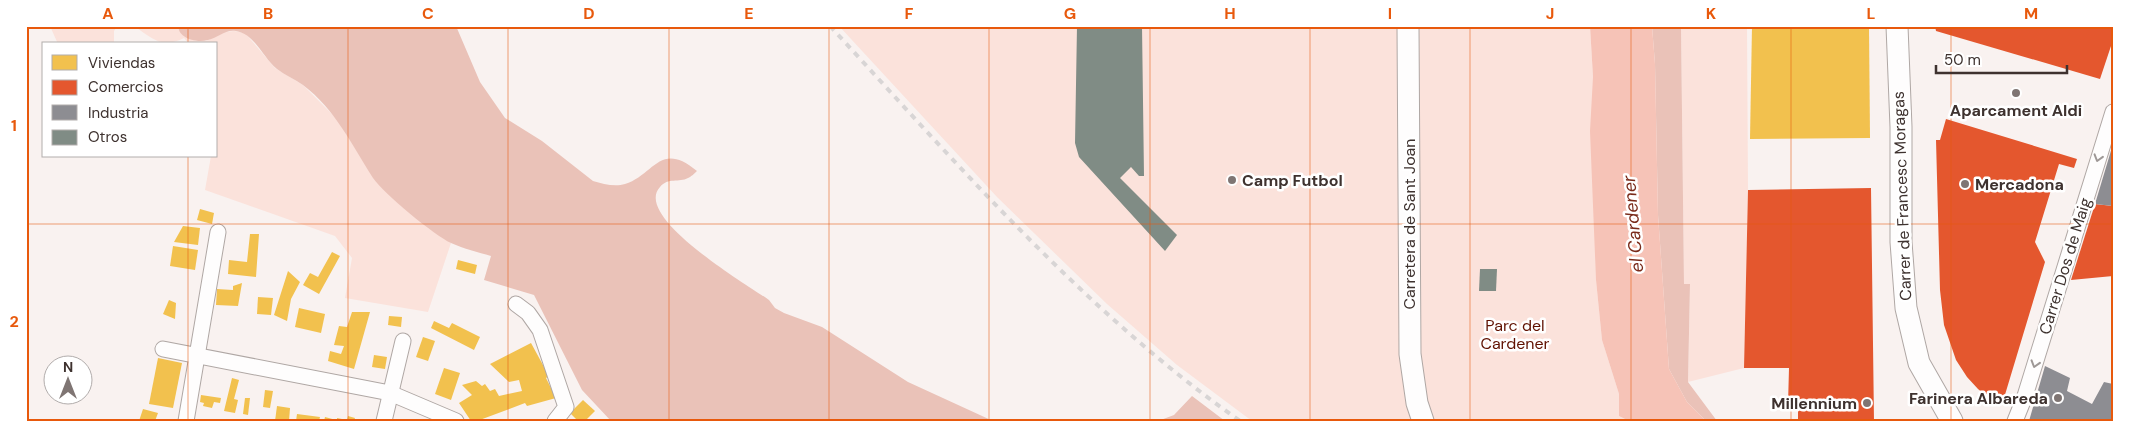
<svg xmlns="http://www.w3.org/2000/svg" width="2139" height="447" viewBox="0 0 2139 447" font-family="'DM Sans',sans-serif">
<rect width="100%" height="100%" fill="#f9f2f0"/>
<g fill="#fbe2db">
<polygon points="50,26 117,26 114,31 114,42 116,44 58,44"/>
<path d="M134,26H178V29L195,41H206L224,32L234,31L245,33L275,68L303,85L337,119L375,180L400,205L451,243L428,312L345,298L352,258L335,236L205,190L211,156H216V44H189L184,38C162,49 153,39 134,26Z"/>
<polygon points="839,26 1590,26 1593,77 1596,280 1602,340 1619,394 1619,416 1625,419 1624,421 1252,421 1177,365 1107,304 997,197"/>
<polygon points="1681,26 1747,26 1748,190 1744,368 1688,382 1690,285 1684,284"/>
</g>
<g fill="#eac2b8">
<path d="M178,26H456L480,82L505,118L542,141L593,181C603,184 615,187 625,184C654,175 660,140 697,171C695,173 691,177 688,178C679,183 668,177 660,187C632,217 749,286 769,300L775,308L784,313L822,327L908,382L993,421H611L582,390L534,295L484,280L491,256C478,252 464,249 451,243C434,235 384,194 373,178C352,145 335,109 303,85C294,79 285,75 277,69C263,58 255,34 236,31C225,29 218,38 208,40C197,43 179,39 178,26Z"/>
<polygon points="1652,26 1681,26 1684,284 1690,284 1688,382 1717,421 1706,421 1687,402 1669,369 1658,215 1655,64"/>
<polygon points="1192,396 1225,421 1158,421 1174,415"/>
</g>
<polygon fill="#f6c3b7" points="1590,26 1652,26 1655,64 1658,215 1669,369 1687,402 1706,421 1624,421 1625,419 1619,416 1619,394 1602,340 1596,280 1590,131 1593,77"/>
<g fill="#f2c14e">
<polygon points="1752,26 1869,26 1870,138 1750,139"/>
<polygon points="200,209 214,213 212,224 197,220"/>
<polygon points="183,226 200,228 198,245 174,242"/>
<polygon points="250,234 259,234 256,277 228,274 229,260 247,262"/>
<polygon points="173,246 198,250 195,270 170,266"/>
<polygon points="332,252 340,256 319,294 303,285 310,273 318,277"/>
<polygon points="458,260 477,265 475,274 456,269"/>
<polygon points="288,271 300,282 291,299 287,321 274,315"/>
<polygon points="242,283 238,306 216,305 217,289 233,290 233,286"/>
<polygon points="258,297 273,298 271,315 257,314"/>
<polygon points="169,300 176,303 175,319 163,314"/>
<polygon points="299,308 325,314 321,333 295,327"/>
<polygon points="352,312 370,312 354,369 328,361 330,351 341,354 344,346 334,345 339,326 347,327"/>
<polygon points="389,316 402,317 401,327 388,325"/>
<polygon points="434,321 449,328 452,323 480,337 474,350 431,328"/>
<polygon points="423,337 435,341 428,361 416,357"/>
<polygon points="531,343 549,376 546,378 556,398 527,406 525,403 477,421 471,421 459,403 472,395 462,385 476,381 482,386 485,384 490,391 495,389 499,396 522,391 519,380 509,382 490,364"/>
<polygon points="374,355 387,357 385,369 372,367"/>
<polygon points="158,358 182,363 173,408 149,404"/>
<polygon points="444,368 460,373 451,400 435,394"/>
<polygon points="232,378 239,380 234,399 238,400 235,413 224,411"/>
<polygon points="265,390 273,391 270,408 263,407"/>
<polygon points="201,395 221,398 220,403 214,402 212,408 203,406 204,403 200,402"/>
<polygon points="245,398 250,398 248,415 243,414"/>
<polygon points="583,400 595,411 585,421 578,421 570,413"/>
<polygon points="277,406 290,408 289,421 275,421"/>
<polygon points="143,409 158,413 155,421 139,421"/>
<polygon points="297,414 320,417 319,421 296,421"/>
<polygon points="348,416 355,418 354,421 337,421 337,418 347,420"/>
<polygon points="325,417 336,420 336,421 324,421"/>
</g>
<g fill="#e4572e">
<polygon points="1935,26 2113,26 2113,40 2100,79 1936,31"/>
<polygon points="1946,119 2077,159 2074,168 2059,164 2035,242 2045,262 2004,398 1998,401 1993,398 1993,394 1984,394 1978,389 1967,377 1956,360 1944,325 1940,290 1936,140 1940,140"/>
<polygon points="1871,188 1874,421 1798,421 1798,405 1788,405 1789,368 1744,368 1748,190"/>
<polygon points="2095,204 2113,206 2113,276 2071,280"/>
</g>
<g fill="#8d8d92">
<polygon points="2112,147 2113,206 2095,204 2110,154"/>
<polygon points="2045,366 2070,378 2067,391 2092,404 2104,382 2113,384 2113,421 2029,421"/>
</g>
<g fill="#808c85">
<polygon points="1077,26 1142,26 1144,176 1139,176 1131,167 1120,178 1177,235 1165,251 1079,157 1075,143"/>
<polygon points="1480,269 1497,269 1496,291 1479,291"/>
</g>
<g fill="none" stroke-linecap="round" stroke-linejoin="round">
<g stroke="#afa7a4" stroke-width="17">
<g id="street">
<polyline points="516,304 528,313 540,330 566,407 555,421"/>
<polyline points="163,349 390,393 456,421"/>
<polyline points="186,421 218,232"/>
<polyline points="384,421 403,341"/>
<polyline points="2015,421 2025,396 2113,112"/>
</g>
</g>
<g stroke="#afa7a4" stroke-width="23">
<g id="secondary">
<polyline points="1408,26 1410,354 1417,403 1423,421"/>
<polyline points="1897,26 1901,127 1901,242 1906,308 1919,363 1952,421"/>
</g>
</g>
<use href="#street" stroke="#fefdfd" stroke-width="15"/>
<use href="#secondary" stroke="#fefdfd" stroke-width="21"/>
<path stroke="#d8d5d5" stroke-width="4" stroke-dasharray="6 6" stroke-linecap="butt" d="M830,26C958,165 1084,311 1240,421"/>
</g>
<defs><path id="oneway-chevron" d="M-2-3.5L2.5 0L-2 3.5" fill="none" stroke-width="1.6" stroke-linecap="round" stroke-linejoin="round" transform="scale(1.25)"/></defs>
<g stroke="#9e9896">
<use href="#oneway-chevron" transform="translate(2098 158) rotate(107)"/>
<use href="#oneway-chevron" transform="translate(2035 364) rotate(107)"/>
</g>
<path fill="none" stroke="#e8590c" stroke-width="1" stroke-opacity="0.55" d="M188,26V44M348,26V421M508,26V421M669,26V421M829,26V421M989,26V421M1150,26V421M1310,26V421M1470,26V421M1631,26V421M1791,26V421M1951,26V421M188,156V421M26,224H2113"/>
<g fill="#7f7573" stroke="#fff" stroke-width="2">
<circle cx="2016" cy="93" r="5"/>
<circle cx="1232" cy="180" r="5"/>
<circle cx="1965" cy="184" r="5"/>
<circle cx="2058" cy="398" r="5"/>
<circle cx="1867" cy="403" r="5"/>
</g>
<g text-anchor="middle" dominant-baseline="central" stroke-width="5" stroke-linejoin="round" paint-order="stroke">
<g font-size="16" font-weight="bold" fill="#3e322f" stroke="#fff" text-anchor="start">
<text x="2016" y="110" text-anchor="middle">Aparcament Aldi</text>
<text x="1242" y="180">Camp Futbol</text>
<text x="1975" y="184">Mercadona</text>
<text x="2048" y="398" text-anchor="end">Farinera Albareda</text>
<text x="1857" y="403" text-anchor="end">Millennium</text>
</g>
<g font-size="16" fill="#3e322f" stroke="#fff">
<text transform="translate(1902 196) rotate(-92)">Carrer de Francesc Moragas</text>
<text transform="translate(1409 224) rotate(-90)">Carretera de Sant Joan</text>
<text transform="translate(2065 266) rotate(-73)">Carrer Dos de Maig</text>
</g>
<g font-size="16" fill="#601101" stroke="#fff">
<text x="1515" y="325">Parc del<tspan x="1515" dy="18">Cardener</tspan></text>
</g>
<g font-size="18" font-style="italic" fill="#7a2b1a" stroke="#fff">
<text transform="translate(1633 224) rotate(-95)">el Cardener</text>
</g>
</g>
<rect width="2139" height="447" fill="none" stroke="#ffffff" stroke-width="55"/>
<rect x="42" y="42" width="175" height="115" fill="#ffffff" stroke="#b2adac"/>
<rect x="52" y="55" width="25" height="15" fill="#f2c14e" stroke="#b2adac"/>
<text x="88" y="68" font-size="15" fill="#3e322f">Viviendas</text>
<rect x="52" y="80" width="25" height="15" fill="#e4572e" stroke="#b2adac"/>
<text x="88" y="92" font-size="15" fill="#3e322f">Comercios</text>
<rect x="52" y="105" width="25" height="15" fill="#8d8d92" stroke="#b2adac"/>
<text x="88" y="118" font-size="15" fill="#3e322f">Industria</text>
<rect x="52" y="130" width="25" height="15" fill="#808c85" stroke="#b2adac"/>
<text x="88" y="142" font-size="15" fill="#3e322f">Otros</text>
<g transform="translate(68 380)"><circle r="24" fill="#ffffff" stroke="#b2adac"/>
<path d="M0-4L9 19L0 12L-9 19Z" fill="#7f7573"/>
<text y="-8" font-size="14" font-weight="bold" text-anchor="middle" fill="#3e322f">N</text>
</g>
<path d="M1936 65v8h131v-8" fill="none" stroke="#3e322f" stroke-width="2.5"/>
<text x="1944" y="65" font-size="15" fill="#3e322f" stroke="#ffffff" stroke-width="4" paint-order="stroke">50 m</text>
<rect x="28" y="28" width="2084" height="392" fill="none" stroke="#e8590c" stroke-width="2"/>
<g font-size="16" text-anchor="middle" font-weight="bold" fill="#e8590c">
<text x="108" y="19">A</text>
<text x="268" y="19">B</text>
<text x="428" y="19">C</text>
<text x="589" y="19">D</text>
<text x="749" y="19">E</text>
<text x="909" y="19">F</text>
<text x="1070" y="19">G</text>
<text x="1230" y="19">H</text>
<text x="1390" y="19">I</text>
<text x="1550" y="19">J</text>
<text x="1711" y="19">K</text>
<text x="1871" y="19">L</text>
<text x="2031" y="19">M</text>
<text x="14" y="131">1</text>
<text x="14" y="327">2</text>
</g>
</svg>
